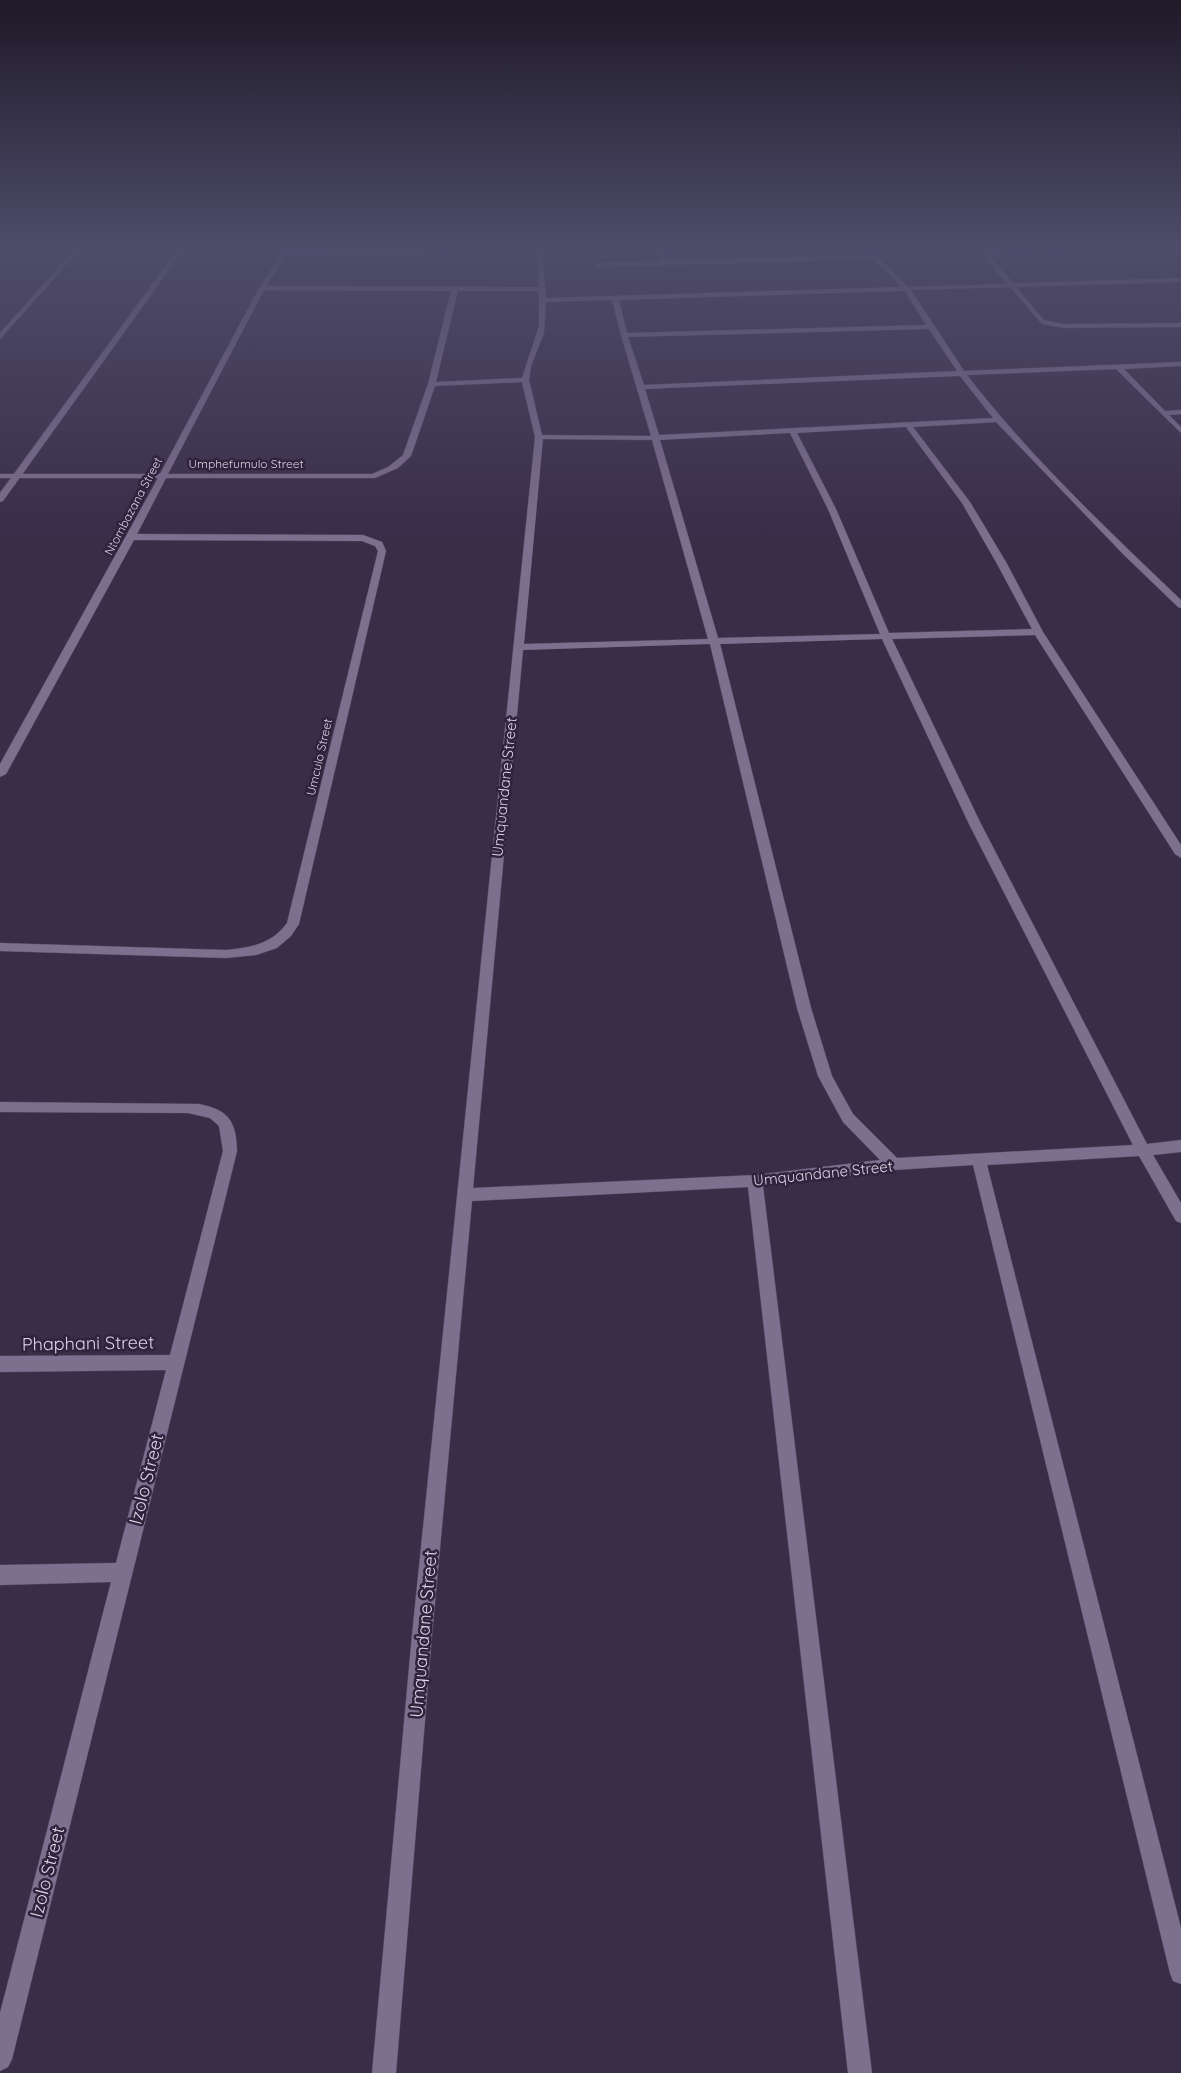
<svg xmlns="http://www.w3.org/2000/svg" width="1181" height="2073" viewBox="0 0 1181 2073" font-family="Quicksand,sans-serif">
<rect width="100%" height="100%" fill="#392d48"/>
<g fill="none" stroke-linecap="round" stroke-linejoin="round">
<g stroke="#554a61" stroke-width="1">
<g id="minor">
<polygon points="75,249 81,249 0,339 0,333"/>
<path d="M282,249H288L287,252L412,253L445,249H460L412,257L286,256L266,286L539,287L536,249H542L546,298L901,287L874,259L598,267L595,265L598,263L663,261L655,249H661L669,261L876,255L908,287L1007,284L978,249H984L986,251L1063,249L1060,251L989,255L1013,283L1181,278V282L1016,287L1044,320L1064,324L1181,323V327L1064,328L1042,324L1010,287L911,290L964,371L1181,362V366L1124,369L1165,411L1181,410V414L1169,415L1181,427V433L1116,369L967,375C1030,457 1107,529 1181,600V608L1178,607L1124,555L996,422L913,427L970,502L1006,562L1043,632L1181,845V858L1175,854L1035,635L892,639L981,824L1147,1144L1181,1140V1152L1153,1155L1181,1203V1223L1176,1221L1139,1156L987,1165L1181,1928V1984L1173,1981L1170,1973L973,1165L894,1170L763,1186L872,2073H848L748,1187L472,1201L432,1635L396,2073H372L412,1635L535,437L522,382L435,386L411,456L398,468L375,478H166L137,534L363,535L382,542L386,551L299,924L291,936L277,948L256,955L226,958L0,951V943L226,950C251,947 271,945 287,923L378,551L375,546L362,541L134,540L6,774L0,777V764L158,478H0V474H160L259,288L281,254ZM264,290L451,291L428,384L403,455L388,467L372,474H168ZM458,291H539V326L522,378L436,382ZM905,291L926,325L627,333L619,300ZM612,300L621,335L651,436L542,435L529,380L531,366L544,333L546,302ZM929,329L957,371L644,385L628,337ZM960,376L993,418L659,435L645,389ZM906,427L962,503L996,562L1032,629L889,633L836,509L797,433ZM790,433L828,509L880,634L718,638L660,440ZM543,439L652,440L708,639L524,644ZM882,639L969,824L1133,1145L897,1158L853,1114L832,1076L811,1008L720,644ZM710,644L797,1008L818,1076L843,1122L880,1160L755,1175L473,1188L523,650Z"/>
<path d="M0,1102L199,1104C229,1110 236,1121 237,1151L12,2059L8,2067L0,2071V2013L111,1582L0,1585V1565L116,1563L166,1370L0,1372V1356L170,1355L223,1151L219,1126L210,1118L188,1113L0,1112Z"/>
</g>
</g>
<g stroke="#554a61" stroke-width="1">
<polygon id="tertiary" points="178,249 184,249 3,501 0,502 0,493"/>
</g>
<use href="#minor" fill="#7d6f8e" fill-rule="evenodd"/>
<use href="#tertiary" fill="#7d6f8e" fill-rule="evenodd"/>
</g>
<linearGradient id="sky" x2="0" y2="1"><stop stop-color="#1f1928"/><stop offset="0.46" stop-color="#4e4c6a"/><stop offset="1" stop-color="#4e4c6a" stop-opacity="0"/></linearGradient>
<rect width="1181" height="539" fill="url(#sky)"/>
<g text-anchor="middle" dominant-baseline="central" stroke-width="5" stroke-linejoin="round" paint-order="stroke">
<g font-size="12" fill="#dcd5e6" stroke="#2f233d">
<text x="246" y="463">Umphefumulo Street</text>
<text transform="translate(133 506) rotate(-62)">Ntombazana Street</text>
<text transform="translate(319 757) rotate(-77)">Umculo Street</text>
</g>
<g font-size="15" fill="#dcd5e6" stroke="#2f233d">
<text transform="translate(504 787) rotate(-84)">Umquandane Street</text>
<text transform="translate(823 1173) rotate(-6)">Umquandane Street</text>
</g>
<g font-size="18" fill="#dcd5e6" stroke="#2f233d">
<text transform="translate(88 1343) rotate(-1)">Phaphani Street</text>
<text transform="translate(146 1479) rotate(-76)">Izolo Street</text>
<text transform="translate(423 1634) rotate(-85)">Umquandane Street</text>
<text transform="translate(47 1872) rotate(-76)">Izolo Street</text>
</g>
</g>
</svg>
